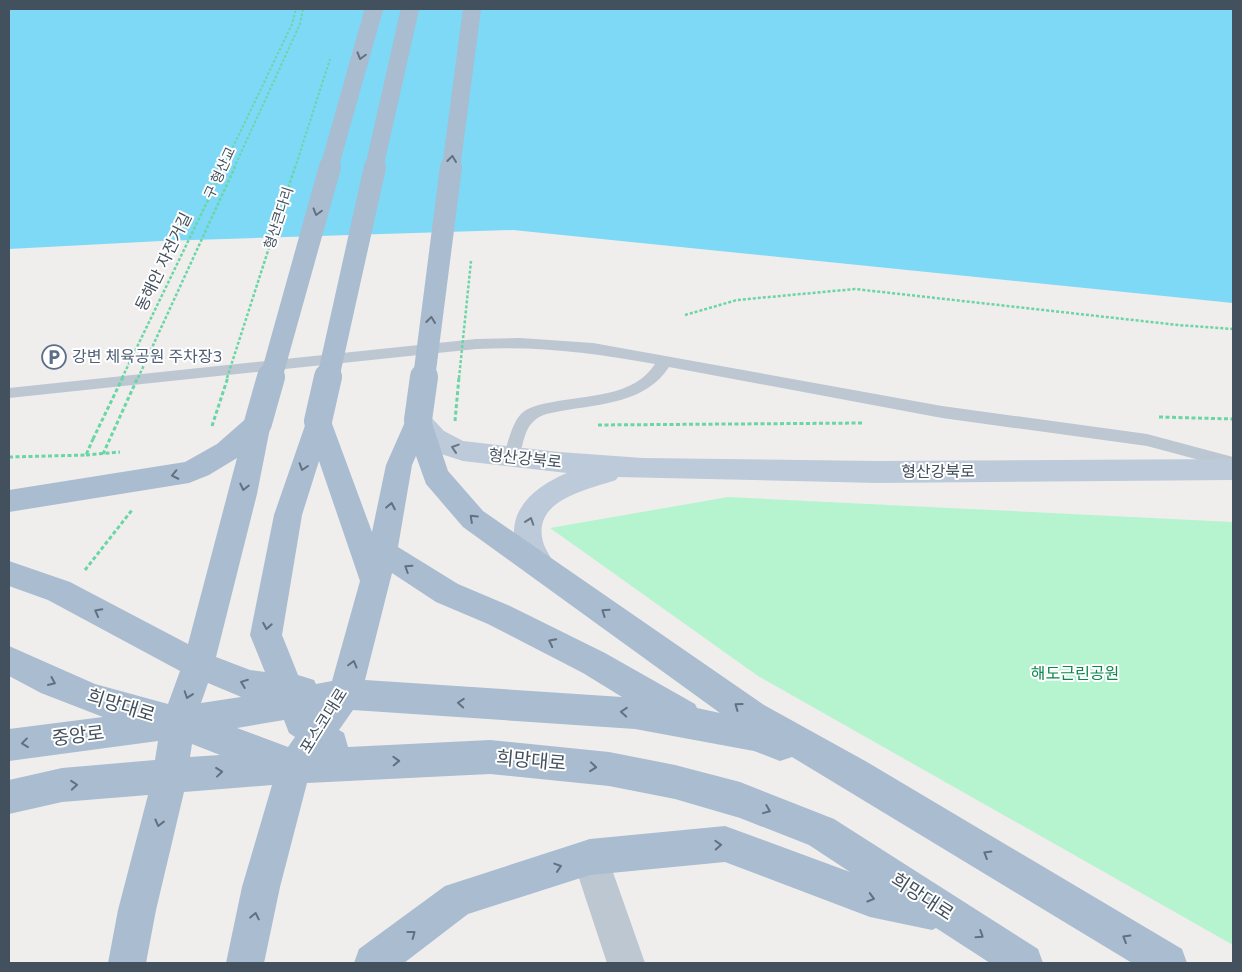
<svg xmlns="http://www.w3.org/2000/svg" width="1242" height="972" viewBox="0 0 1242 972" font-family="'Nunito Sans','Noto Sans KR',sans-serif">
<rect width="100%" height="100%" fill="#f0eded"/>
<polygon fill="#b6f4d0" points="728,497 1233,522 1233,945 758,676 550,528"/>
<polygon fill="#7dd9f6" points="9,9 1233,9 1233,303 513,230 161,241 9,249"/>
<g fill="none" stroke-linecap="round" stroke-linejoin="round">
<polyline stroke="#6ad6a4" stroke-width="2.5" stroke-dasharray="3 2" stroke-linecap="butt" points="685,315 737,300 855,289 1178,325 1233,329"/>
<g stroke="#6ad6a4" stroke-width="3" stroke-dasharray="4 2.5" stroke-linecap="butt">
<polyline points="1159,417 1233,419"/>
<polyline points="598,425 864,423"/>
<polyline points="86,455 120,452"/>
<polyline points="9,457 86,455 93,439"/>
<polyline points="85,570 132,510"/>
</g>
<path fill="#bcc7d2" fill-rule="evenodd" d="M520,338L593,343L942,406L1147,434L1233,457V469L1147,446L942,418L669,367C646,403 600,404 561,411C551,413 540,414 533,422C523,431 523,450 517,461L511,463L505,461L503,457C508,444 511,425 521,414C529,406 543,404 553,402C587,395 634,397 655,364C593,353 540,346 476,349L9,398V388L476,339Z"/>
<polygon fill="#bcc7d2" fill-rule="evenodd" points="590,839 603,844 645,963 607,963 572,857 577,844"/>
<path fill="#bdcad9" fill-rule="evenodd" d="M418,410L427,413L444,431L463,441L559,452L643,458L878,461L1233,459V480L878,483L618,477L616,480C587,490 529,500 544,545C547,552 552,559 555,566L550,575L540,578L530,575C525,565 517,554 515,543C508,507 538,485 567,473L463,461L438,453L426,445L405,420L409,413Z"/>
<path fill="#a9bcd0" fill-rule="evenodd" d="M418,410L427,413L431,420L448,471L483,511L764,705L867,762L1182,949L1187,963H1132L792,757L780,761L754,751L635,729L353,710L339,730L344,733L348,747L490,740L609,752L675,765L740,782L834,819L1038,949L1043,963H990L936,928L932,930L870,917L725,862L590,875L468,914L404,963H354L359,949L445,886L590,839L725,826L850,872L809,845L740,818L675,799L609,786L490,774L307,783L280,887L264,963H226L242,887L272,785L184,792L156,910L146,963H108L118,910L148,795L62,802L9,814V780L62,768L155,760L158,741L9,761V729L103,717L41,693L9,676V646L95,684L168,704L180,671L48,600L9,586V561L70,582L188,644L237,458L209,475L189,483L9,512V490L185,462L217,444L249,416L258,413L267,416L271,423L257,494L216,657L250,670L265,672L250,635L274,515L309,414L318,411L327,414L331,421L372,532L386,465L409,413ZM416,456L426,484L463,527L720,713L697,708L695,704L605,653L510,606L458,584L398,547L412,465ZM319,461L360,581L332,681L316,684L314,680L298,675L282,635L302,515ZM392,573L436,602L488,624L583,673L622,697L365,680ZM208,683L239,696L241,697L201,703ZM284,720L289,733L295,737L288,747L237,728ZM192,744L220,755L190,757Z"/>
<g stroke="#6ad6a4" stroke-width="2" stroke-dasharray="2.5 2" stroke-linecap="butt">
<polyline points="223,168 292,24 296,9"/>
<polyline points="234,168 300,24 303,9"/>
<polyline points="295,168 330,59"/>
</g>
<g stroke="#6ad6a4" stroke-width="2.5" stroke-dasharray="3 2" stroke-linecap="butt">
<polyline points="122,378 224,167"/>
<polyline points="138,378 235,167"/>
<polyline points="227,378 295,167"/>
<polyline points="459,378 471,261"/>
</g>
<g stroke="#6ad6a4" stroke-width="3" stroke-dasharray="4 2.5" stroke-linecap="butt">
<polyline points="455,421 459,377"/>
<polyline points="212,426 228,377"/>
<polyline points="93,439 123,377"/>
<polyline points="103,454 138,377"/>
</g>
<g stroke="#a9bcd0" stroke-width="18">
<polyline points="329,168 374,9"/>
<polyline points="374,168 410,9"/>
<polyline points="451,168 472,9"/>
</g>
<g stroke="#a9bcd0" stroke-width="22">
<polyline points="271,378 330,167"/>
<polyline points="328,378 375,167"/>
<polyline points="424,378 451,167"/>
</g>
<g stroke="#a9bcd0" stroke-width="28">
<polyline points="418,420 424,377"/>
<polyline points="318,421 328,377"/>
<polyline points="258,423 271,377"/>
</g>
</g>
<defs><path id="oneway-chevron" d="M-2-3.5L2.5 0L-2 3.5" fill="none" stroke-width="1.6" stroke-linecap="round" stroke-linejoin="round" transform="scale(1.25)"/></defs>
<g stroke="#627080">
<use href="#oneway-chevron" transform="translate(361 56) rotate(106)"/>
<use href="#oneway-chevron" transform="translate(452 159) rotate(-83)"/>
<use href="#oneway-chevron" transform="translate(317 212) rotate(106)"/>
<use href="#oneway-chevron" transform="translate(431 320) rotate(-83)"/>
<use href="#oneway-chevron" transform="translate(303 467) rotate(108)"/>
<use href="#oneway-chevron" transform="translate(175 475) rotate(168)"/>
<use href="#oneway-chevron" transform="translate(244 487) rotate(103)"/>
<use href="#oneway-chevron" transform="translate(391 506) rotate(-79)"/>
<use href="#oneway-chevron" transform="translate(473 518) rotate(-137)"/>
<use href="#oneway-chevron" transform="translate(408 568) rotate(-147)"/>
<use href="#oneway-chevron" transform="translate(98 612) rotate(-152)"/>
<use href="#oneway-chevron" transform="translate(605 612) rotate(-145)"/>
<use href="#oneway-chevron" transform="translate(267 626) rotate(100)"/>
<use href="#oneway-chevron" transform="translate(552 642) rotate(-153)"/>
<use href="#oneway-chevron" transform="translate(353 664) rotate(-75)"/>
<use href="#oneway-chevron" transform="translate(52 682) rotate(24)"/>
<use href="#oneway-chevron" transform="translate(244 683) rotate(-159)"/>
<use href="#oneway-chevron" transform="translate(188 695) rotate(109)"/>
<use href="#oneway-chevron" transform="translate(461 703) rotate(-176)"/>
<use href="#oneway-chevron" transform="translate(738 706) rotate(-144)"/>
<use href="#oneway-chevron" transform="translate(624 712) rotate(-176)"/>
<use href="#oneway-chevron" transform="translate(25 743) rotate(173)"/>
<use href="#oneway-chevron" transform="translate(396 761) rotate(-2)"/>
<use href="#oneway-chevron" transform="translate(593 767) rotate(6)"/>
<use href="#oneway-chevron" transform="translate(219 772) rotate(-6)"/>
<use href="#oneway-chevron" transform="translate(74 785) rotate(-5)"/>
<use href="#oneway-chevron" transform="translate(767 810) rotate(22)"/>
<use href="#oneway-chevron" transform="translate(159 823) rotate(104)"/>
<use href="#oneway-chevron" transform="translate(718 845) rotate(-3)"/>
<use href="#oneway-chevron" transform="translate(987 854) rotate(-149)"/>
<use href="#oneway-chevron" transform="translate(558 867) rotate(-18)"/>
<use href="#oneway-chevron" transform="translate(871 898) rotate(16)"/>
<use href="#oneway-chevron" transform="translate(255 916) rotate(-78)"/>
<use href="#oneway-chevron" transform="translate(412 934) rotate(-37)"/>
<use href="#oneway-chevron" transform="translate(980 935) rotate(33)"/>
<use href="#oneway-chevron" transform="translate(1126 938) rotate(-149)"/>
</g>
<g stroke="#687582">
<use href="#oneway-chevron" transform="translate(455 448) rotate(-162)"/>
<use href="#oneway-chevron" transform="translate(530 521) rotate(-71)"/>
</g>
<defs>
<g id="parking-ring" transform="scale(1.25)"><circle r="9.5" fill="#fff" stroke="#5c6f8a" stroke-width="1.5"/><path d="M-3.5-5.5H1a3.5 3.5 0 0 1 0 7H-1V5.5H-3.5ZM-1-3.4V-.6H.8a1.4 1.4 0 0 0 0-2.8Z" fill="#5c6f8a"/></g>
</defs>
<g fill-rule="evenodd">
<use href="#parking-ring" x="54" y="357"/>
</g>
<g text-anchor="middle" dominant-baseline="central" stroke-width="4" stroke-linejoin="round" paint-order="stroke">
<g font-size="14" fill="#43505d" stroke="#fff">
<text transform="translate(220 173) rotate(-65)">구 형산교</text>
<text transform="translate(279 218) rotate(-72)">형산큰다리</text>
</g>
<g font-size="16" fill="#43505d" stroke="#fff">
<text transform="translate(164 262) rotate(-64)">동해안 자전거길</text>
<text transform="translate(525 459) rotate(6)">형산강북로</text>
<text x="938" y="472">형산강북로</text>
<text transform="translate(324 721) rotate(-58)">포스코대로</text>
</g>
<g font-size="16" fill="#4e5e75" stroke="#fff" text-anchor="start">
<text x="72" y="357">강변 체육공원 주차장3</text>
</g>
<g font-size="16" fill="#0c874d" stroke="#fff">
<text x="1075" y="674">해도근린공원</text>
</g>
<g font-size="19" fill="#43505d" stroke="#fff">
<text transform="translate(121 706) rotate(17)">희망대로</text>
<text transform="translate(78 736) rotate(-7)">중앙로</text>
<text transform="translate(531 761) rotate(5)">희망대로</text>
<text transform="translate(922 897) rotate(33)">희망대로</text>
</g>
</g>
<rect width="1242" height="972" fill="none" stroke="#43505d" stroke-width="20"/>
</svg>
